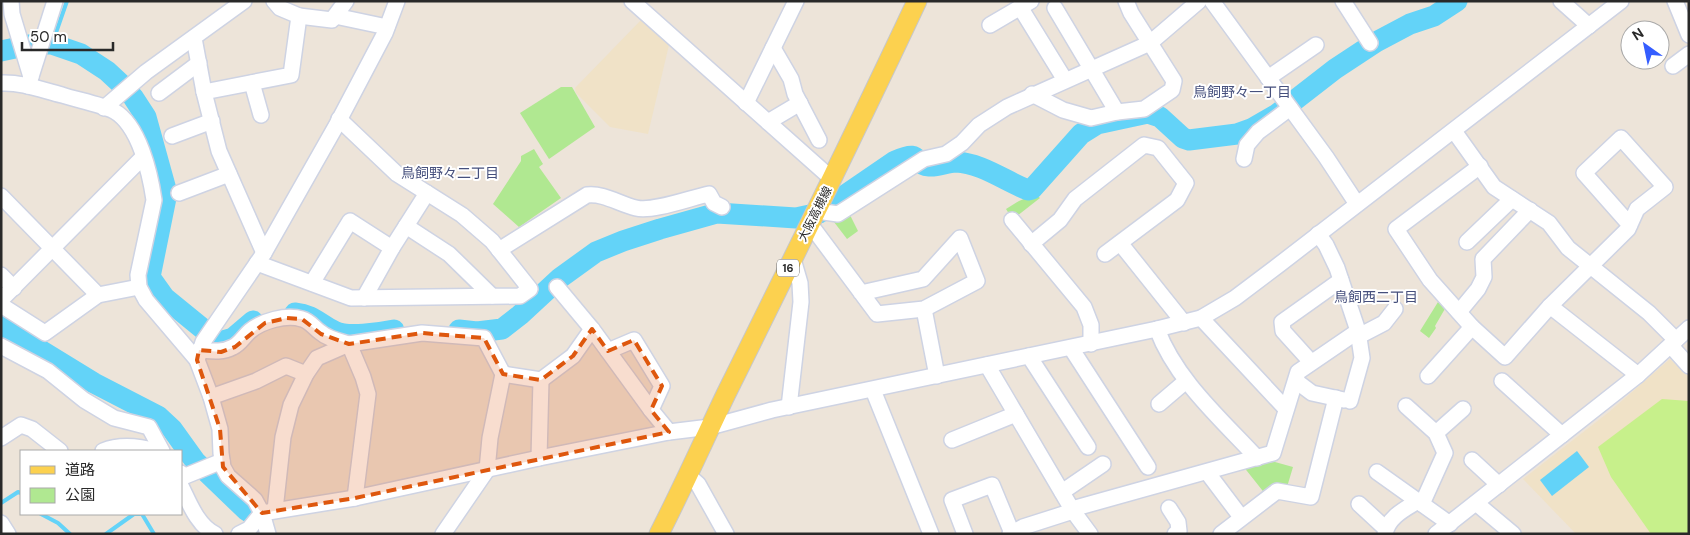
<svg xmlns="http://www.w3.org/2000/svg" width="1690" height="535" viewBox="0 0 1690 535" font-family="'DM Sans','Noto Sans JP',sans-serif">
<rect width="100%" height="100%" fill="#ede4d9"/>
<g fill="#f0e2c7">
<polygon points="641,20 669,45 648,134 610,127 576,93 575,88"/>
<polygon points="1670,359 1689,377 1689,534 1576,534 1523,479 1609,412"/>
</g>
<g fill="#b0e891">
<polygon points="561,87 572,87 595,127 549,159 520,113"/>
<polygon points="534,149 543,164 539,167 561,198 519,227 493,204 521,161 521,156"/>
<polygon points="1035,194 1040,198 1017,216 1011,217 1006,209 1019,201"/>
<polygon points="849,213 858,231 847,239 834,222"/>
<polygon points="1438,302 1446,307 1435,326 1436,328 1429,338 1420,331"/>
<polygon points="1276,458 1275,462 1293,467 1287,487 1266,495 1243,466"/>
</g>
<polygon fill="#c7f08b" points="1662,399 1689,401 1689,534 1651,534 1611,477 1598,447"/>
<polygon fill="#63d3f8" points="1577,451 1589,467 1552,496 1540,480"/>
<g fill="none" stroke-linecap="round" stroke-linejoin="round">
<g stroke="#63d3f8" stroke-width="4">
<polyline points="52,44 67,1"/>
<polyline points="1,503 18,492 21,493"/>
<polyline points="41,514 58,523 70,534"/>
<polyline points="142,514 154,534"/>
<polyline points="106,534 134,514 140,514"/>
</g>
<g stroke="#63d3f8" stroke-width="21">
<polyline points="1,51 34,44 52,44 81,54 107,71 121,84 133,97 146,117 167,193 150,277 165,298 219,342 233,338 253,321"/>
<path d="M295,313C314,315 318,323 334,331C347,338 379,333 394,330"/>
<polyline points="1,326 94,383 158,416 172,429 195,461 247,511"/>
<path d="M459,330L477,332L502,329L520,315L560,278L596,252L623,241L660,229L717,213L796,218L819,213L895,161C924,148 912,165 929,166C938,167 947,162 956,162C981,163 1005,181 1028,190L1032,189L1081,134L1097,124L1148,113L1160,117L1183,138L1189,140L1237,134L1251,129L1277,114L1335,69L1376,42L1410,24L1434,16L1457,1"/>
</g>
<g stroke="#ced3e3" stroke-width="18">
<g id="minor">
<polyline points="11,1 12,14 31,77"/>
<polyline points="632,1 832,179"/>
<polyline points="1212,1 1326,157 1357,204"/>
<polyline points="1343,1 1370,43"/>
<polyline points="1561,1 1589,26"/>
<polyline points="1675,1 1689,35"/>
<polyline points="1020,7 1065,80"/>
<polyline points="1055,8 1117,112"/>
<polyline points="299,16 332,20 346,1"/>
<polyline points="335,16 387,27"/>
<polyline points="990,25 1031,1"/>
<polyline points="194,38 204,92 219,151 264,253"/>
<polyline points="773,48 791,79 795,94 819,140"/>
<polyline points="1673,66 1689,54"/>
<polyline points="1268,78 1316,45"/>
<path d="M1,83C22,82 42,90 62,95C77,100 100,104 114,111C139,125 150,173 154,200L138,275L139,287L146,300L197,360L211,397L220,429L221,453L223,467L228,476L255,500L262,513L268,534"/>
<polyline points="252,83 261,115"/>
<polyline points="28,86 55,1"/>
<polyline points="204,92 291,75 299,16 280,8 274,1"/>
<polyline points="159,93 199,63"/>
<polyline points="1032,94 1063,110 1091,118 1117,112 1144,109 1172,90 1174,81 1131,13 1126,1"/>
<polyline points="746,103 796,1"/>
<polyline points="104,108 146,72 244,1"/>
<polyline points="768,122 800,103"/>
<polyline points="1454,131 1494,187 1549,223 1568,248 1649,313 1676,340"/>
<polyline points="172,136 212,121"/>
<polyline points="1244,159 1247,145 1258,132 1290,108"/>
<polyline points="1480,166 1396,229 1430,280 1472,327 1505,357 1550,306 1628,229 1637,209 1665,187 1621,138 1584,173 1630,225"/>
<polyline points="179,193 229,174"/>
<polyline points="1,196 98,295"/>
<polyline points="817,211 838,214 924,159 946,154 962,143 979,125 1007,107 1150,43 1199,1"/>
<polyline points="1012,220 1084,307 1091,325 1091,344"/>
<polyline points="810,224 877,314 924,309 977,281 960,238 923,279 861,293"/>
<polyline points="406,226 449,254 492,296"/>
<polyline points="1318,234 1326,245 1337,268 1358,331 1362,358 1350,401"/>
<polyline points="1467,242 1512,199"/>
<polyline points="1120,243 1184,323"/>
<polyline points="1031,244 1060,220 1075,199 1144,145 1158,148 1186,183 1177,200 1105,254"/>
<path d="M499,250L587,195C604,193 619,204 636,208C653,212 690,198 709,194L714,203L722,207"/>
<polyline points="257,263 351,298 520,296 530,289 492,241 462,215 397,174 339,119"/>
<polyline points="1,275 14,288"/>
<polyline points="312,283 350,221 392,248"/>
<polyline points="557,287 592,329 651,410"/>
<polyline points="364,298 392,248 427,193"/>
<polyline points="1,300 143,157"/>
<polyline points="1,305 45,333 98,295 139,287"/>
<polyline points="1550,306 1638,375"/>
<polyline points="924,309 937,376"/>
<polyline points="1459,312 1478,289 1484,277 1483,259 1530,210"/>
<polyline points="1201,318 1286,409"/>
<path d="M1157,329C1176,380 1221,419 1257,458"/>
<polyline points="1359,336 1384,323 1395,309"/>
<polyline points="1,346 48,371 84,400 114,418 149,427 162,451"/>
<polyline points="1671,346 1689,366"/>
<polyline points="1071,348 1148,467"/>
<path d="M199,350C211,351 222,353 233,347C240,344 244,336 250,331C262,321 286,314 302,319C310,321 314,328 320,332C328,339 339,341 349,344L363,377L368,394L355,498"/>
<polyline points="608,351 634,340 662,386 651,410 669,432"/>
<polyline points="1029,356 1088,447"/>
<polyline points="197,360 203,342 264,253 336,126 385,33 397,1"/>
<polyline points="1311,362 1283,331 1282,322 1341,280"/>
<polyline points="987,365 1073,511 1090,534"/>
<polyline points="503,374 541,380 573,356 592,329"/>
<polyline points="1428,376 1472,327"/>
<polyline points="1296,381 1312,393 1344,400"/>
<polyline points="1502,381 1562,435"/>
<polyline points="873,390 931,534"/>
<polyline points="211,397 256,381 286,366 306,374"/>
<polyline points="1159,404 1186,381"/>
<polyline points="1406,406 1436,433 1445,453 1422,504"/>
<polyline points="789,407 801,302 800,283 793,259"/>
<polyline points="1436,433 1463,409"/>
<polyline points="1,438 21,425 32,429 60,451"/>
<polyline points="952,440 1016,414"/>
<path d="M103,451C120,444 138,446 156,451"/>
<polyline points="539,458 541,380"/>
<polyline points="1472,460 1499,485"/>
<polyline points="1207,472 1241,517"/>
<polyline points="1377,472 1450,524"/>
<polyline points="181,473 183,477 222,461"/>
<polyline points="689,476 698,484 726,534"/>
<path d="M181,486C189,502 197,525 215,534"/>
<polyline points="1062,492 1103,464"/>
<polyline points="1476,503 1513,534"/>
<polyline points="1359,504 1386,529"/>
<polyline points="1169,508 1178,522 1179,531 1175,534"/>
<polyline points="1072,509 1273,453 1298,372 1358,331"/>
<polyline points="275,510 283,437 291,405 306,374 317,358 349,344 422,333 484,338 503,374 490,438 487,470 443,534"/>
<polyline points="1,523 8,534"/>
<polyline points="239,534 249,529 262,513 355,498 539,458 669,432 710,427 772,410 1157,329 1201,318 1235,298 1280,264 1621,1"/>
<polyline points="965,534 952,500 992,485 1012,533"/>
<polyline points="1010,534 1023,527 1073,511"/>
<polyline points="1221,534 1277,491 1311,497 1336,398"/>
<path d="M1385,534C1388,517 1405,509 1418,501"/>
<polyline points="1436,534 1638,375 1689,328"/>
</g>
</g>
<g stroke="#c7c7c7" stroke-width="21">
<path id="major" d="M659,534C683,487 704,440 726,394C791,263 855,133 917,1"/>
</g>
<use href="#minor" stroke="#fff" stroke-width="15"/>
<use href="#major" stroke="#fcd14f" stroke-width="19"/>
</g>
<path fill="#de570d" fill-opacity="0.2" stroke="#de570d" stroke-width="4" stroke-dasharray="10 6" stroke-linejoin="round" d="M287,318L302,319L321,334L349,344L422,333L484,338L503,374L541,380L573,356L592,329L608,351L634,340L662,386L651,410L669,432L355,498L262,513L223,467L220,429L197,360L199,350L221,352L235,347L265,323Z"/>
<g text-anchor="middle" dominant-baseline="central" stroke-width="4" stroke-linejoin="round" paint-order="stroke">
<rect fill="#fff" stroke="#696969" stroke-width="1" x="777" y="259.5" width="22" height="17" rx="4"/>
<g font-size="11" font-weight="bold" fill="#292929">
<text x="788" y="268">16</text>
</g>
<g font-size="12" fill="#292929" stroke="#fff">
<text transform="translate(815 214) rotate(-63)">大阪高槻線</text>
</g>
<g font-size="14" fill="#46507d" stroke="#fff">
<text x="1242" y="92">鳥飼野々一丁目</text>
<text x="450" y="173">鳥飼野々二丁目</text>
<text x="1376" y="297">鳥飼西二丁目</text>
</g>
</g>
<rect width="1690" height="535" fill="none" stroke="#292929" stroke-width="5"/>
<rect x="20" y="450" width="162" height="65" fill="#ffffff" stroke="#a9a9a9"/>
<rect x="30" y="466" width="25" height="8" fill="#fcd14f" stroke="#a9a9a9"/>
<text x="65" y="475" font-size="15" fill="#292929">道路</text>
<rect x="30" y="488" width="25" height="15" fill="#b0e891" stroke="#a9a9a9"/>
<text x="65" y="500" font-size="15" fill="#292929">公園</text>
<g transform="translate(1645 45) rotate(327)"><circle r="24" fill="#ffffff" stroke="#a9a9a9"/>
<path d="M0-4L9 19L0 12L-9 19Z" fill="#345dff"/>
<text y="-8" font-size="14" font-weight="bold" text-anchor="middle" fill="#292929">N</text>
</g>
<path d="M22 42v8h91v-8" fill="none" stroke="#292929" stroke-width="2.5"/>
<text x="30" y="42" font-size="15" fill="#292929" stroke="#ffffff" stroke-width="4" paint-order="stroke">50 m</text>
</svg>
